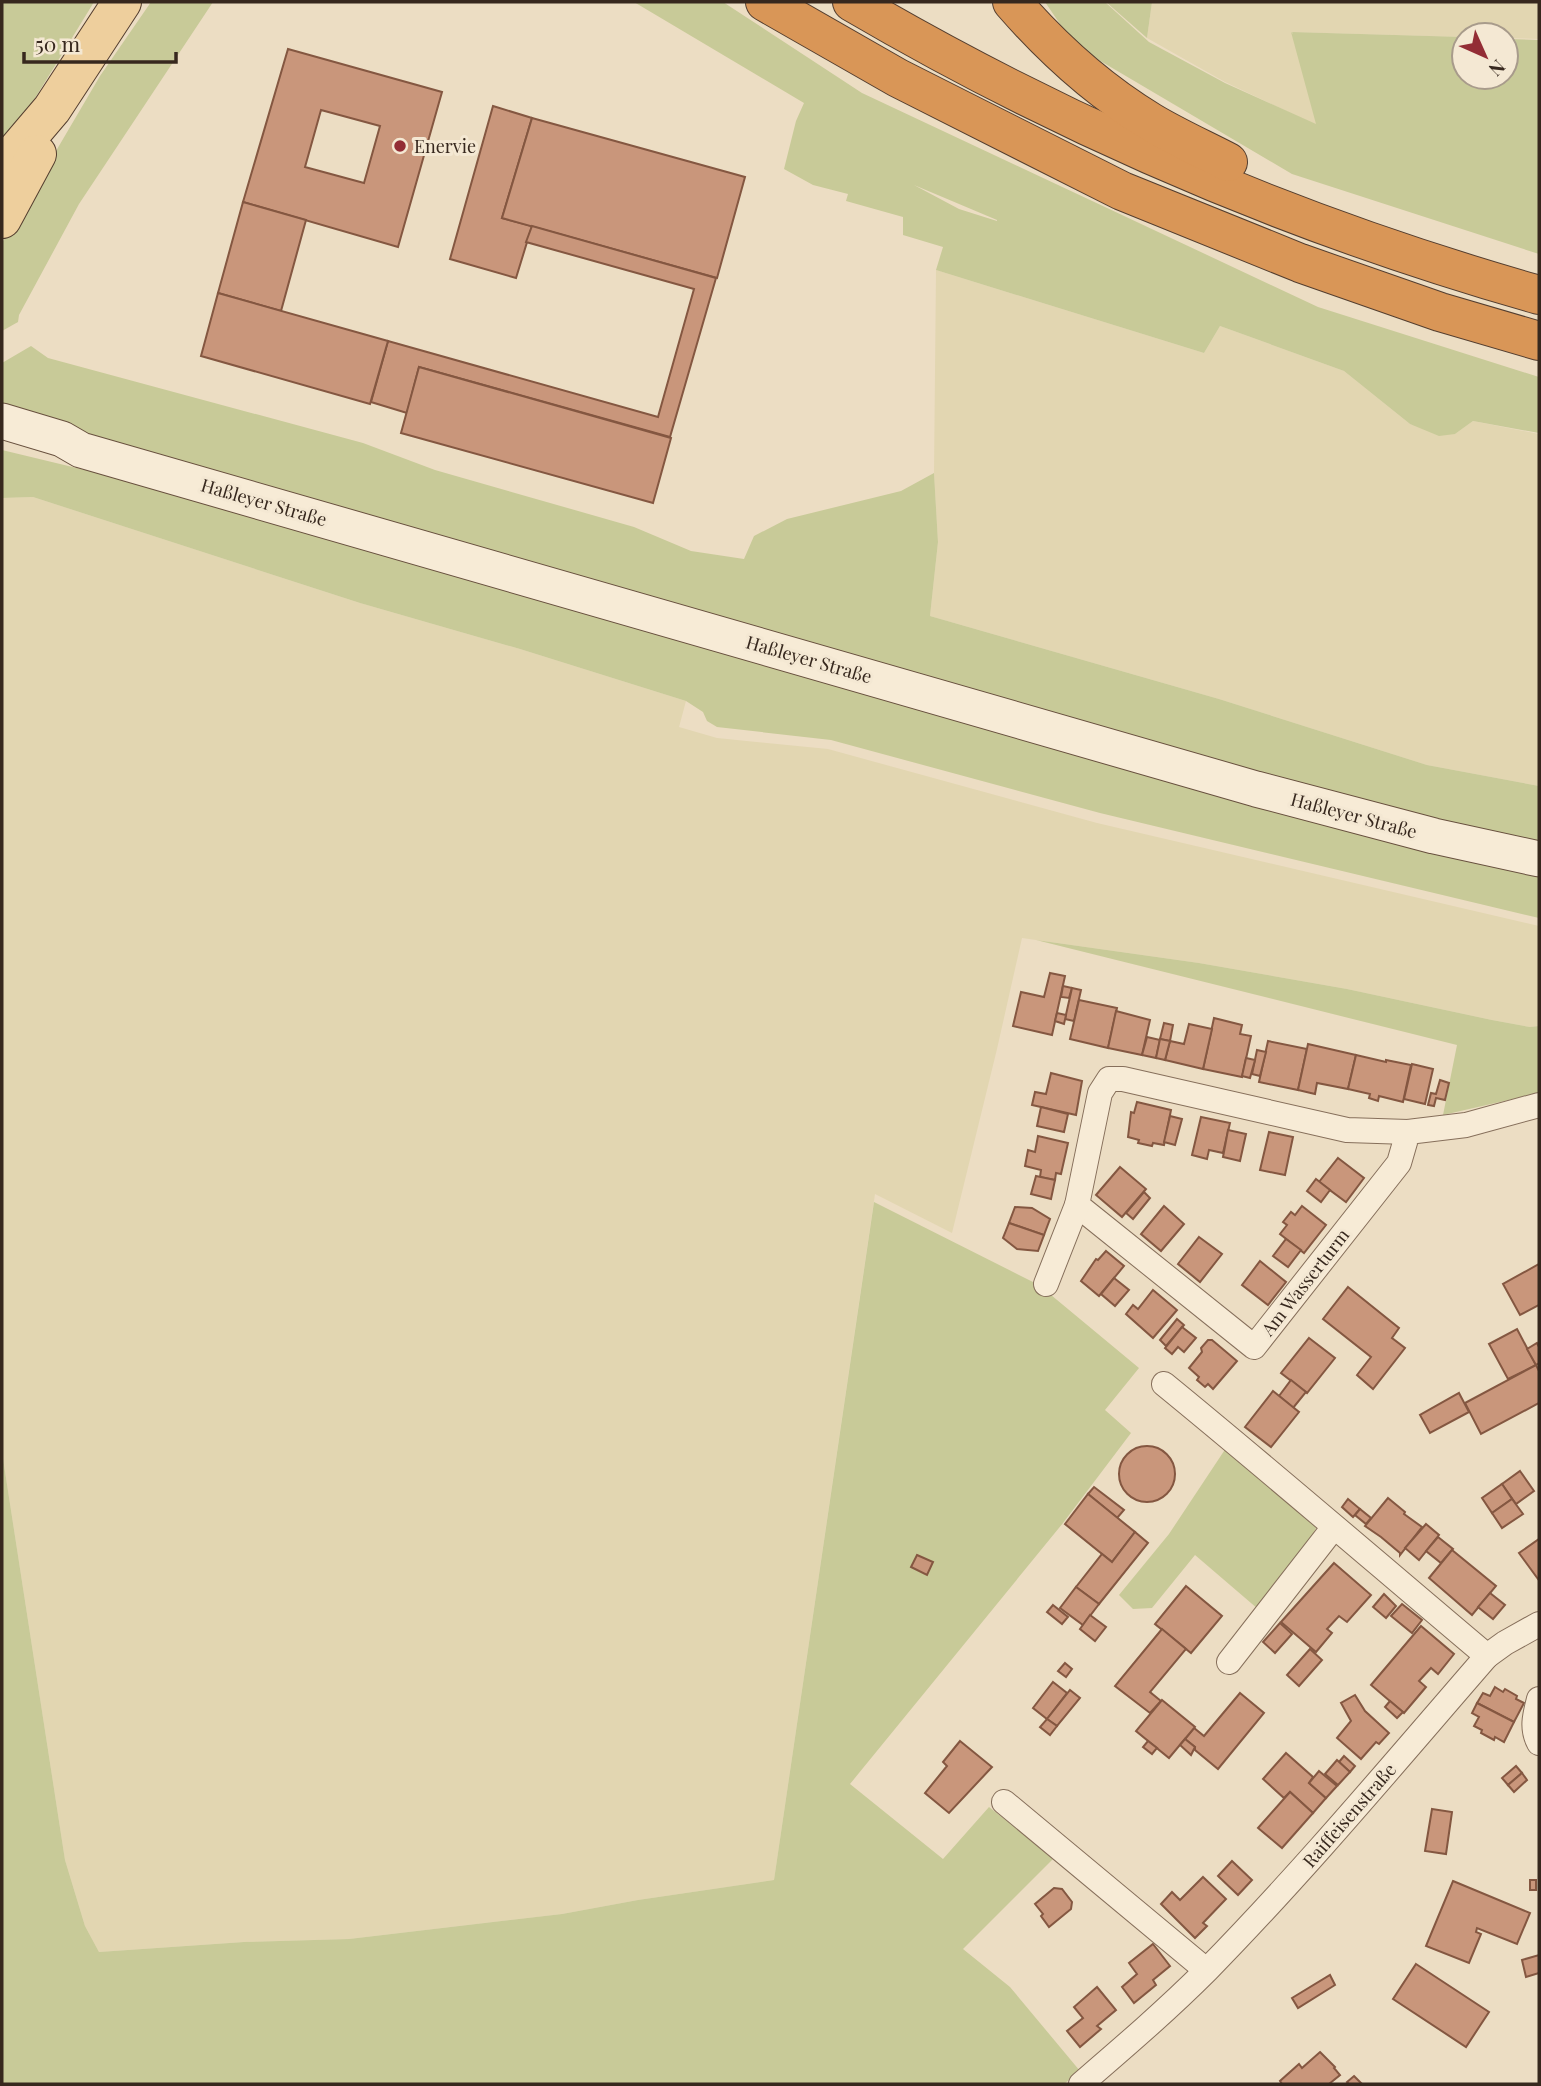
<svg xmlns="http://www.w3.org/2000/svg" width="1541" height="2086" viewBox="0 0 1541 2086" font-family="'Playfair Display',serif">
<rect width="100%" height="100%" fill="#ecddc3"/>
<g fill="#e2d6b1">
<polygon points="1152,2 1539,2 1539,39 1506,38 1506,35 1464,35 1464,37 1292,32 1318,126 1225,82 1147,38"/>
<polygon points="936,270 1204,353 1220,326 1344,371 1410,424 1455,434 1473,421 1539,434 1539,786 1427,765 1219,699 930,616 938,542 934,473"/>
<polygon points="33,497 360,603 520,649 686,701 679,727 717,738 828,749 1097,823 1539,926 1539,1026 1530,1027 1492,1020 1347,989 1199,963 1022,938 997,1049 952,1233 875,1194 774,1880 638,1900 562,1914 349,1939 244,1942 99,1952 85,1926 65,1860 2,1452 2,498"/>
</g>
<g fill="#c8ca98" fill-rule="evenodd">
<polygon points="2,2 94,2 2,152"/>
<polygon points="151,2 213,2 79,204 19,315 18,322 2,331 2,243 100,76"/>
<path d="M634,2H723L862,93L1318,307L1539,377V433L1473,421L1455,434L1439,436L1410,424L1344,371L1220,326L1204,353L936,270L943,247L903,235V217L846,201L848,194L813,185L784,169L796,121L804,103ZM914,185L997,220V221L959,209Z"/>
<polygon points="1045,2 1105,2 1149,42 1225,83 1316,124 1291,32 1293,34 1292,32 1464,37 1464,77 1506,77 1506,39 1539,40 1539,254 1292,174 1075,46"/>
<polygon points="1106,2 1152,2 1147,38"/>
<polygon points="31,346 48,358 363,443 435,470 634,527 691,551 744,559 754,536 787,519 901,491 934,473 938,542 930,616 1219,699 1427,765 1539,786 1539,918 1100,813 831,740 717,727 707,721 703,712 686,701 520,649 360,603 33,497 2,498 2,450 85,470 101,438 4,411 2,414 2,363"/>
<polygon points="1036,940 1199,963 1347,989 1492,1020 1530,1027 1539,1026 1539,1093 1443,1115 1457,1045"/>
<polygon points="874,1202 1039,1285 1139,1368 1105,1410 1131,1433 1063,1523 850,1784 943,1859 989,1807 1054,1858 963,1949 1010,1987 1080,2071 1064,2084 2,2084 2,1452 65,1860 85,1926 99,1952 244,1942 349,1939 562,1914 638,1900 774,1880"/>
<polygon points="1228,1445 1314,1518 1316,1528 1309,1543 1258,1609 1195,1555 1152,1608 1133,1609 1119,1595 1169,1534"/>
</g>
<g fill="#c9967b" stroke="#845741" stroke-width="2" fill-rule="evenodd">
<path d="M288,49L442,92L398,247L243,202ZM321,110L380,126L364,183L305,167Z"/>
<polygon points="493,106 532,118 502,218 532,226 516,278 450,259"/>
<polygon points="532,118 745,177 717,278 502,218"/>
<polygon points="243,202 306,220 281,311 218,293"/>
<polygon points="532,226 716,278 670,437 419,367 407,413 371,402 388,341 658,417 694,289 526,242"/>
<polygon points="218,293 388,341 370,404 201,356"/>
<polygon points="419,367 671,438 653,503 401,433"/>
<polygon points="1050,973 1065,976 1052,1035 1013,1026 1021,992 1044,997"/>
<polygon points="1063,986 1072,988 1069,998 1061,997"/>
<polygon points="1072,988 1081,990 1074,1021 1065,1019"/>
<polygon points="1079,1000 1117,1008 1108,1048 1070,1039"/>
<polygon points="1116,1011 1150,1020 1142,1055 1108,1048"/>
<polygon points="1057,1013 1066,1015 1064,1024 1055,1021"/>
<polygon points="1214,1018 1242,1025 1240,1034 1251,1036 1242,1077 1203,1069"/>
<polygon points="1164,1023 1173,1025 1170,1041 1160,1039"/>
<polygon points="1189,1024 1212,1029 1203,1069 1165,1060 1170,1041 1184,1044"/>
<polygon points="1147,1037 1160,1040 1156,1058 1142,1055"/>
<polygon points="1160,1039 1170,1041 1165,1060 1156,1058"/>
<polygon points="1268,1041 1307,1049 1298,1090 1259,1082"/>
<polygon points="1308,1044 1356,1055 1348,1089 1317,1083 1315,1094 1298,1090"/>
<polygon points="1257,1050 1266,1052 1260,1076 1252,1074"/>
<polygon points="1356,1055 1386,1062 1386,1060 1411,1065 1403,1102 1379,1096 1378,1101 1369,1098 1370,1094 1348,1089"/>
<polygon points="1246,1058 1255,1060 1250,1078 1242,1076"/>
<polygon points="1412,1064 1433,1069 1425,1104 1404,1099"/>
<polygon points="1051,1073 1082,1081 1076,1115 1032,1105 1035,1092 1046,1094"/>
<polygon points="1440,1080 1449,1083 1445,1100 1436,1098 1434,1106 1428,1105 1431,1093 1436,1094"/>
<polygon points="1137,1102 1171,1110 1164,1145 1153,1143 1152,1146 1138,1143 1139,1140 1128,1137 1131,1112 1134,1113"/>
<polygon points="1041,1107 1068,1114 1064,1132 1037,1126"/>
<polygon points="1170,1116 1182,1119 1175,1145 1164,1142"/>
<polygon points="1201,1117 1230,1123 1223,1153 1209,1150 1207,1159 1192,1155"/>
<polygon points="1228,1130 1246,1134 1240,1161 1223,1157"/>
<polygon points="1269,1132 1293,1137 1285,1175 1260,1170"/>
<polygon points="1038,1136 1068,1143 1061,1174 1056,1173 1055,1180 1040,1177 1041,1170 1025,1166 1028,1150 1035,1152"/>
<polygon points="1338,1158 1364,1178 1346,1202 1319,1182"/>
<polygon points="1120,1167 1146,1189 1122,1217 1096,1195"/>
<polygon points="1036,1176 1055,1180 1051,1199 1031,1194"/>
<polygon points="1316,1179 1330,1190 1321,1202 1307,1191"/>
<polygon points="1144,1192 1150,1198 1133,1219 1126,1213"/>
<polygon points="1164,1206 1184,1224 1161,1251 1141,1234"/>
<polygon points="1302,1206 1326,1225 1304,1253 1280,1234 1287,1225 1283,1222 1291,1212 1295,1215"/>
<polygon points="1015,1207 1032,1208 1050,1219 1044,1235 1009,1223"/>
<polygon points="1009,1223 1044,1235 1038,1251 1017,1249 1003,1238"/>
<polygon points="1199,1237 1222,1254 1200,1282 1178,1264"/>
<polygon points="1286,1239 1301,1250 1288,1267 1273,1256"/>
<polygon points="1106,1251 1124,1266 1099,1296 1081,1281 1096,1259 1098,1260"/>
<polygon points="1260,1261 1286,1282 1268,1305 1242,1285"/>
<polygon points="1539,1264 1539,1305 1520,1315 1503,1284"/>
<polygon points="1114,1278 1129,1290 1115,1306 1101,1294"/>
<polygon points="1348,1287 1399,1328 1392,1338 1405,1348 1373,1389 1357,1375 1371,1357 1323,1319"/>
<polygon points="1153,1290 1177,1310 1153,1338 1126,1314 1133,1305 1138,1309"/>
<polygon points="1177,1319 1184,1325 1166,1346 1160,1340"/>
<polygon points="1182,1327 1196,1338 1184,1352 1178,1347 1172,1354 1165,1348"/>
<polygon points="1517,1329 1536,1365 1508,1379 1489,1344"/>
<polygon points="1309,1338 1335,1358 1307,1393 1281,1373"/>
<polygon points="1208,1340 1212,1340 1237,1361 1213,1389 1208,1384 1205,1387 1197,1380 1199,1377 1189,1368 1202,1352 1201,1348"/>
<polygon points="1537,1343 1539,1347 1539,1363 1536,1365 1527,1349"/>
<polygon points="1536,1365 1539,1371 1539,1403 1481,1434 1465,1403"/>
<polygon points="1291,1380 1306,1392 1293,1408 1279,1396"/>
<polygon points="1273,1391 1299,1412 1271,1447 1245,1427"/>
<polygon points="1459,1393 1469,1412 1430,1433 1420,1415"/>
<circle cx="1147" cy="1474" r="28"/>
<polygon points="1520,1471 1534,1491 1516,1504 1502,1484"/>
<polygon points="1502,1484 1512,1499 1492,1513 1482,1498"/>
<polygon points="1094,1487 1124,1510 1117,1518 1088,1494"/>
<polygon points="1088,1494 1135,1532 1112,1562 1065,1524"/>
<polygon points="1388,1498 1405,1512 1404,1514 1422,1527 1400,1555 1400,1553 1381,1537 1365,1526"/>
<polygon points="1348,1499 1360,1509 1353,1517 1342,1507"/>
<polygon points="1512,1499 1523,1514 1502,1528 1492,1513"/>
<polygon points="1360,1509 1371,1518 1366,1524 1355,1515"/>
<polygon points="1426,1524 1439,1535 1419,1560 1405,1548"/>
<polygon points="1135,1532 1148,1543 1099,1604 1076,1587 1102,1554 1112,1562"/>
<polygon points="1438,1537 1453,1549 1441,1563 1426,1551"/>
<polygon points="1539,1539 1539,1578 1538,1579 1519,1553"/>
<polygon points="1452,1550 1496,1586 1472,1615 1429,1578"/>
<polygon points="917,1555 933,1562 927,1575 911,1567"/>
<polygon points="1334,1563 1371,1595 1347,1622 1339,1616 1327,1629 1332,1633 1316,1652 1281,1622"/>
<polygon points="1186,1586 1222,1616 1191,1653 1155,1624"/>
<polygon points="1076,1587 1099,1604 1083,1625 1060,1608"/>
<polygon points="1490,1593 1505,1605 1493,1619 1478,1607"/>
<polygon points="1384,1594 1396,1606 1386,1618 1373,1607"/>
<polygon points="1402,1604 1422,1620 1412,1633 1391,1616"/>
<polygon points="1053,1605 1068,1617 1062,1624 1047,1612"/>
<polygon points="1090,1615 1106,1627 1095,1641 1080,1629"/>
<polygon points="1280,1623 1292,1634 1275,1653 1263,1642"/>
<polygon points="1421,1626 1454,1654 1438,1674 1431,1668 1419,1681 1426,1687 1404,1713 1371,1685"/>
<polygon points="1162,1629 1186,1649 1150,1692 1161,1701 1150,1713 1115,1686"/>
<polygon points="1310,1649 1322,1660 1299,1686 1287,1675"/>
<polygon points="1065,1663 1072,1669 1066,1677 1058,1671"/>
<polygon points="1053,1682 1067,1693 1047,1719 1033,1708"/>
<polygon points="1495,1687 1503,1692 1505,1689 1517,1696 1516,1699 1524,1703 1514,1722 1477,1703 1483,1693 1490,1696"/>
<polygon points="1070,1690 1080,1698 1057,1726 1047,1719"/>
<polygon points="1240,1693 1264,1713 1218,1769 1195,1750 1195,1747 1185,1739 1194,1728 1204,1736"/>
<polygon points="1355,1695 1365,1711 1389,1733 1379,1744 1376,1742 1361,1759 1337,1738 1351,1721 1341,1703"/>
<polygon points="1162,1700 1195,1727 1169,1758 1136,1731"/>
<polygon points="1390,1701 1403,1712 1397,1718 1385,1707"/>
<polygon points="1477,1703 1514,1722 1504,1742 1495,1737 1494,1740 1481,1733 1482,1730 1474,1726 1479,1717 1472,1713"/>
<polygon points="1047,1719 1057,1726 1050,1735 1040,1727"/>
<polygon points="1185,1739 1195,1747 1191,1755 1180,1745"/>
<polygon points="960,1741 992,1767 949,1813 925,1793 947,1766 943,1762"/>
<polygon points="1148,1741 1157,1748 1152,1754 1143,1747"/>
<polygon points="1286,1753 1313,1777 1309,1783 1326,1798 1313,1813 1290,1792 1284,1798 1263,1779"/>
<polygon points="1344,1756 1355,1766 1350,1772 1339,1762"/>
<polygon points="1337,1760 1350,1772 1338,1785 1325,1774"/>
<polygon points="1516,1766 1522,1773 1508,1785 1502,1778"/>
<polygon points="1319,1771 1337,1786 1326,1798 1309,1783"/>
<polygon points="1522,1773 1527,1780 1514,1792 1508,1785"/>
<polygon points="1290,1792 1313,1813 1282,1848 1258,1828"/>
<polygon points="1432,1809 1452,1812 1446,1854 1425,1851"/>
<polygon points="1232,1861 1252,1880 1238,1895 1218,1876"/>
<polygon points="1203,1877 1226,1899 1203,1923 1207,1926 1195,1938 1161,1904 1172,1892 1180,1900"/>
<rect x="1530" y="1880" width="6" height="10"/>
<polygon points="1453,1881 1530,1913 1517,1944 1477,1928 1476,1932 1481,1934 1469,1963 1426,1946"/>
<polygon points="1054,1888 1062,1889 1072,1902 1071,1909 1049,1927 1041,1916 1043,1914 1035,1904"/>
<polygon points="1153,1944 1170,1966 1153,1980 1156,1985 1134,2003 1122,1987 1137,1974 1129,1963"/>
<polygon points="1539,1955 1539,1973 1526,1977 1522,1960"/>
<polygon points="1416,1964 1489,2012 1466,2047 1393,1999"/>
<polygon points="1330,1975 1335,1985 1298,2008 1292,1998"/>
<polygon points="1097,1987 1116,2010 1097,2026 1101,2029 1080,2047 1067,2031 1083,2018 1074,2007"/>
<polygon points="1320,2052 1335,2067 1334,2068 1340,2075 1329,2084 1282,2084 1280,2081 1299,2064 1302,2068"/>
<polygon points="1354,2076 1361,2083 1360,2084 1349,2084 1347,2082"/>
</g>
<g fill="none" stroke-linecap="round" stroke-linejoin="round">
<g stroke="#866f5b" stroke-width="26">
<g id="street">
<polyline points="1408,1132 1399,1163 1254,1347 1077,1205 1100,1093 1109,1079 1123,1079 1347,1130 1408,1132 1466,1125 1539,1105"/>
<polyline points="1046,1284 1077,1205"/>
<path d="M1164,1384C1273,1473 1379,1565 1487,1656"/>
<polyline points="1229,1662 1334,1527"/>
<path d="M1539,1699C1535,1715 1531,1728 1539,1743"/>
<polyline points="1004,1802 1206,1970"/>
<path d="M1081,2084C1124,2047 1167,2010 1207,1970C1305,1870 1395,1762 1487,1656L1505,1643L1539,1624"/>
</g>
</g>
<g stroke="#68503e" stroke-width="37">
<polyline id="secondary" points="2,421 62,439 81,450 1256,789 1434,836 1539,859"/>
</g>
<g stroke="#543e2f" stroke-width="40">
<g id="primary">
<polyline points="2,176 18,149 52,109 122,2"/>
<polyline points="2,219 37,154"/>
</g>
</g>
<g stroke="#543e2f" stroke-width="40">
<g id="highway">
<polyline points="765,2 898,78 1122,191 1300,263 1440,312 1539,341"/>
<path d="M852,2C1067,128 1299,227 1539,295"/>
<path d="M1012,2C1052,48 1098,90 1151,122C1176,137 1203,149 1228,162"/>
</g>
</g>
<use href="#street" stroke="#f7ebd6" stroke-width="24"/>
<use href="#secondary" stroke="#f7ebd6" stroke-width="35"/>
<use href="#primary" stroke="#eecf9d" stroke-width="38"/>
<use href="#highway" stroke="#d99657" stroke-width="38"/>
</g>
<circle fill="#932d35" stroke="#f4e8d3" stroke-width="2.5" cx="400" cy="146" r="7"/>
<g text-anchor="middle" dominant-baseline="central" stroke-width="6" stroke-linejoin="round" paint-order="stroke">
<g font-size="18" fill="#37281e" stroke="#f4e8d3" text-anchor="start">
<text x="414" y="146">Enervie</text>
</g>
<g font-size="18" fill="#37281e" stroke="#f4e8d3">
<text transform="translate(264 502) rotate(16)">Haßleyer Straße</text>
<text transform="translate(809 659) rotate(16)">Haßleyer Straße</text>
<text transform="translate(1354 815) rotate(15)">Haßleyer Straße</text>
<text transform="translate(1305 1282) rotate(-52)">Am Wasserturm</text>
<text transform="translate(1349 1815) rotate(-49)">Raiffeisenstraße</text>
</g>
</g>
<rect width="1541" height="2086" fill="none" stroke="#37281e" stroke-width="7"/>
<g transform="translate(1485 56) rotate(135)"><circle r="33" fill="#f4e8d3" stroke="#a89b8b" stroke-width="2"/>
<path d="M0-5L12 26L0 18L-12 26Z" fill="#932d35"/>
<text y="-10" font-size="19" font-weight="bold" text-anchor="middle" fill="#37281e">N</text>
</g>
<path d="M24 52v10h152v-10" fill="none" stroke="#37281e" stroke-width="3.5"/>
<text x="35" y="52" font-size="21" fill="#37281e" stroke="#f4e8d3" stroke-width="5" paint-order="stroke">50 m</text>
</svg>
